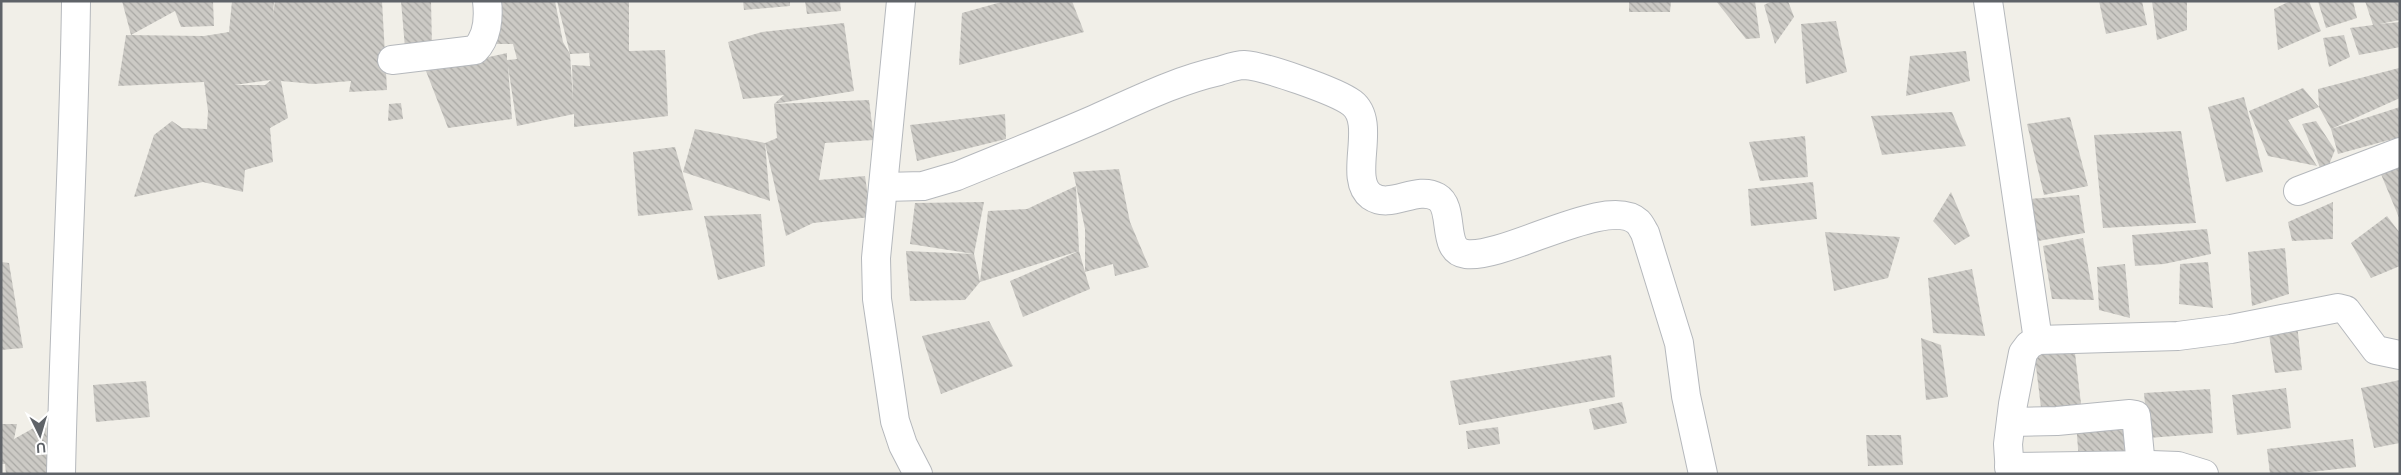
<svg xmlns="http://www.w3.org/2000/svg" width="2401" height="475" viewBox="0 0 2401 475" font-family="Figtree,sans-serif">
<defs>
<pattern id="building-back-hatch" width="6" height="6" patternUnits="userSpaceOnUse" patternTransform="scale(1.25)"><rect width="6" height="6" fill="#cccac5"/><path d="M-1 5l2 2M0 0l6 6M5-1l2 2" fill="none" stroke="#a9a8a4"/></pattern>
</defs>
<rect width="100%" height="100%" fill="#f1efe8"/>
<g fill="url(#building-back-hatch)" fill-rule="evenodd">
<polygon points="122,1 213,1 214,26 181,27 175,11 131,35"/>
<path d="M232,1H274L273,15L275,1H382L387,90L349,92L351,81L314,84L281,81L288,118L270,128L273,162L245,170L243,192L203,182L134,197L154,135L172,121L182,128L207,129L208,111L204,82L118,86L126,35L204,36L229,32ZM271,80L265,85H234Z"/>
<polygon points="401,1 431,1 432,46 405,48"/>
<polygon points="493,1 555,1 563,42 570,54 573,100 572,65 590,66 589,53 570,54 557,1 629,1 629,51 665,50 668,116 574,127 574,114 517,126 508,66 512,119 448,128 426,71 507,53 507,60 517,59 513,44 494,44"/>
<polygon points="743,1 790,1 790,6 744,10"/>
<polygon points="805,1 840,1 841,11 807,14"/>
<polygon points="1005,1 1072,1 1084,32 959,65 962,13"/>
<polygon points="1629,1 1671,1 1670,12 1629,12"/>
<polygon points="1716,1 1755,1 1760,38 1746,39"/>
<polygon points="1772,1 1788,1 1794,17 1775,44 1764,5"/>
<polygon points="2099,1 2142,1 2147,25 2106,34"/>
<polygon points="2152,1 2187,1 2187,30 2157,40"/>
<polygon points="2290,1 2309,1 2321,31 2278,50 2274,9"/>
<polygon points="2318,1 2353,1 2357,18 2326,28"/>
<polygon points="2365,1 2400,1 2400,20 2379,24 2400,22 2400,47 2359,55 2350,28 2373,25"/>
<polygon points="1836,21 1847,72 1806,84 1801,24"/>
<polygon points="844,23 854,91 774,104 784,95 743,99 728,42 762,32"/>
<polygon points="2344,35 2350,57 2329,67 2323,38"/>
<polygon points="1966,51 1970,81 1906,96 1910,56"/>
<polygon points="2399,68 2400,98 2331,129 2400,107 2400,137 2338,154 2331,129 2319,107 2288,120 2317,166 2268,156 2249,111 2303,88 2319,107 2318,89"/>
<polygon points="2244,97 2263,172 2226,182 2208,107"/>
<polygon points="869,100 874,140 825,143 819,180 865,176 871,217 813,223 786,236 765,143 770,201 683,172 695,129 765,143 777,138 774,104"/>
<polygon points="401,103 403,119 388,121 389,104"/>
<polygon points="1952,112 1966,146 1882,155 1871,116"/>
<polygon points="1005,114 1006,139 917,161 910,125"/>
<polygon points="2070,117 2088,186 2044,195 2027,124"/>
<polygon points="2316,121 2335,150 2324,177 2302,124"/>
<polygon points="2181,131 2196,223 2103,228 2094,135"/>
<polygon points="1805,136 1808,177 1760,181 1749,142"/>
<polygon points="675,147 693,210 638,216 633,152"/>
<polygon points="2400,164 2400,220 2378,167"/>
<polygon points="1119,169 1130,222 1149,267 1115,276 1113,264 1085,272 1090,289 1023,317 1010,281 1079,251 980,282 988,211 1027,209 1076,186 1079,251 1085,272 1085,229 1076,185 1073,172"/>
<polygon points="1813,182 1817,219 1751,226 1748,189"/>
<polygon points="1951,192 1970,236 1955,245 1933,221"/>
<polygon points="2079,195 2085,233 2038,241 2030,199"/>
<polygon points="984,202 974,254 980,282 965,300 910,301 906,251 974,254 910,244 915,203"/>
<polygon points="2333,202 2333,239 2292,241 2288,222"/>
<polygon points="761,214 765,266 718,280 704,216"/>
<polygon points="2387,216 2400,233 2400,266 2371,278 2351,243"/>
<polygon points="2207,229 2211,254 2164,264 2135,266 2132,235"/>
<polygon points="1825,232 1900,237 1888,278 1834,291"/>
<polygon points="2083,238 2094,300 2052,299 2043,246"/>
<polygon points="2285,248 2289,294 2252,306 2248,252"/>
<polygon points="1,262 9,263 23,348 1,350"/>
<polygon points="2208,262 2213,308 2179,304 2180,264"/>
<polygon points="2125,264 2130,318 2099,310 2097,267"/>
<polygon points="1972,269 1985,336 1933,333 1928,278"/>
<polygon points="989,321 1013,366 941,394 922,336"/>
<polygon points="2297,324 2302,370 2275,373 2268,328"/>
<polygon points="1921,338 1941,345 1948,397 1926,400"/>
<polygon points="2074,345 2082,412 2042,416 2034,350"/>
<polygon points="1611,355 1615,397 1459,425 1450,381"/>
<polygon points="2400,380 2400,443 2374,448 2361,388"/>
<polygon points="146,381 150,417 96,422 93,385"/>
<polygon points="2286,388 2291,428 2237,435 2232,395"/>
<polygon points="2210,389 2213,433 2148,438 2144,393"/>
<polygon points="1622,402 1627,423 1594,430 1589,409"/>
<polygon points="2129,418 2132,459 2079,462 2076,422"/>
<polygon points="46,421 49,474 6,474 5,464 1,464 1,424 17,424 14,439"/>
<polygon points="1498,427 1500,444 1468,449 1466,431"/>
<polygon points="1866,435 1901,435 1903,465 1868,466"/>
<polygon points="2353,439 2356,467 2292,474 2270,474 2267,449"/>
</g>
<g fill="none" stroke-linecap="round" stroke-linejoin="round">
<g stroke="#b5b8bc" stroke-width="30">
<g id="street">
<polyline points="901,1 876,258 877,299 895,421 903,445 918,474"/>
<polyline points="1988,1 2038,340"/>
<path d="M392,60L475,50C487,38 489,18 487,1"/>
<path d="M884,187L923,186L957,176C1003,157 1049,139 1095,119C1136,101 1175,81 1219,71C1226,69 1236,65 1244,65C1264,66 1336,91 1352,103C1378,123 1347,178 1371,196C1391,210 1416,185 1437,197C1456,208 1440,251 1466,254C1506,259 1608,194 1638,222C1641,225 1643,230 1645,233L1679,343L1686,396L1703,474"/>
<polyline points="2298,191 2400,152"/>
<polyline points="2011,422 2057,421 2130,414 2136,415 2141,466"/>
<polyline points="2009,467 2151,465 2178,466 2204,474"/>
<path d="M61,474C64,316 74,159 76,1"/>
<polyline points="2010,474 2008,444 2013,404 2023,353 2029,345 2038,340 2178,336 2231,329 2338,308 2346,310 2376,350 2400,355"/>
</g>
</g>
<use href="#street" stroke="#fff" stroke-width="28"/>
</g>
<rect width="2401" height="475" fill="none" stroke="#5f6368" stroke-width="5"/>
<g transform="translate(40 435) rotate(175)" stroke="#ffffff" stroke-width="4" paint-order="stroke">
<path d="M0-4L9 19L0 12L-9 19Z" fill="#5f6368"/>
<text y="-8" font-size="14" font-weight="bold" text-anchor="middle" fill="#5f6368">U</text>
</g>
</svg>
